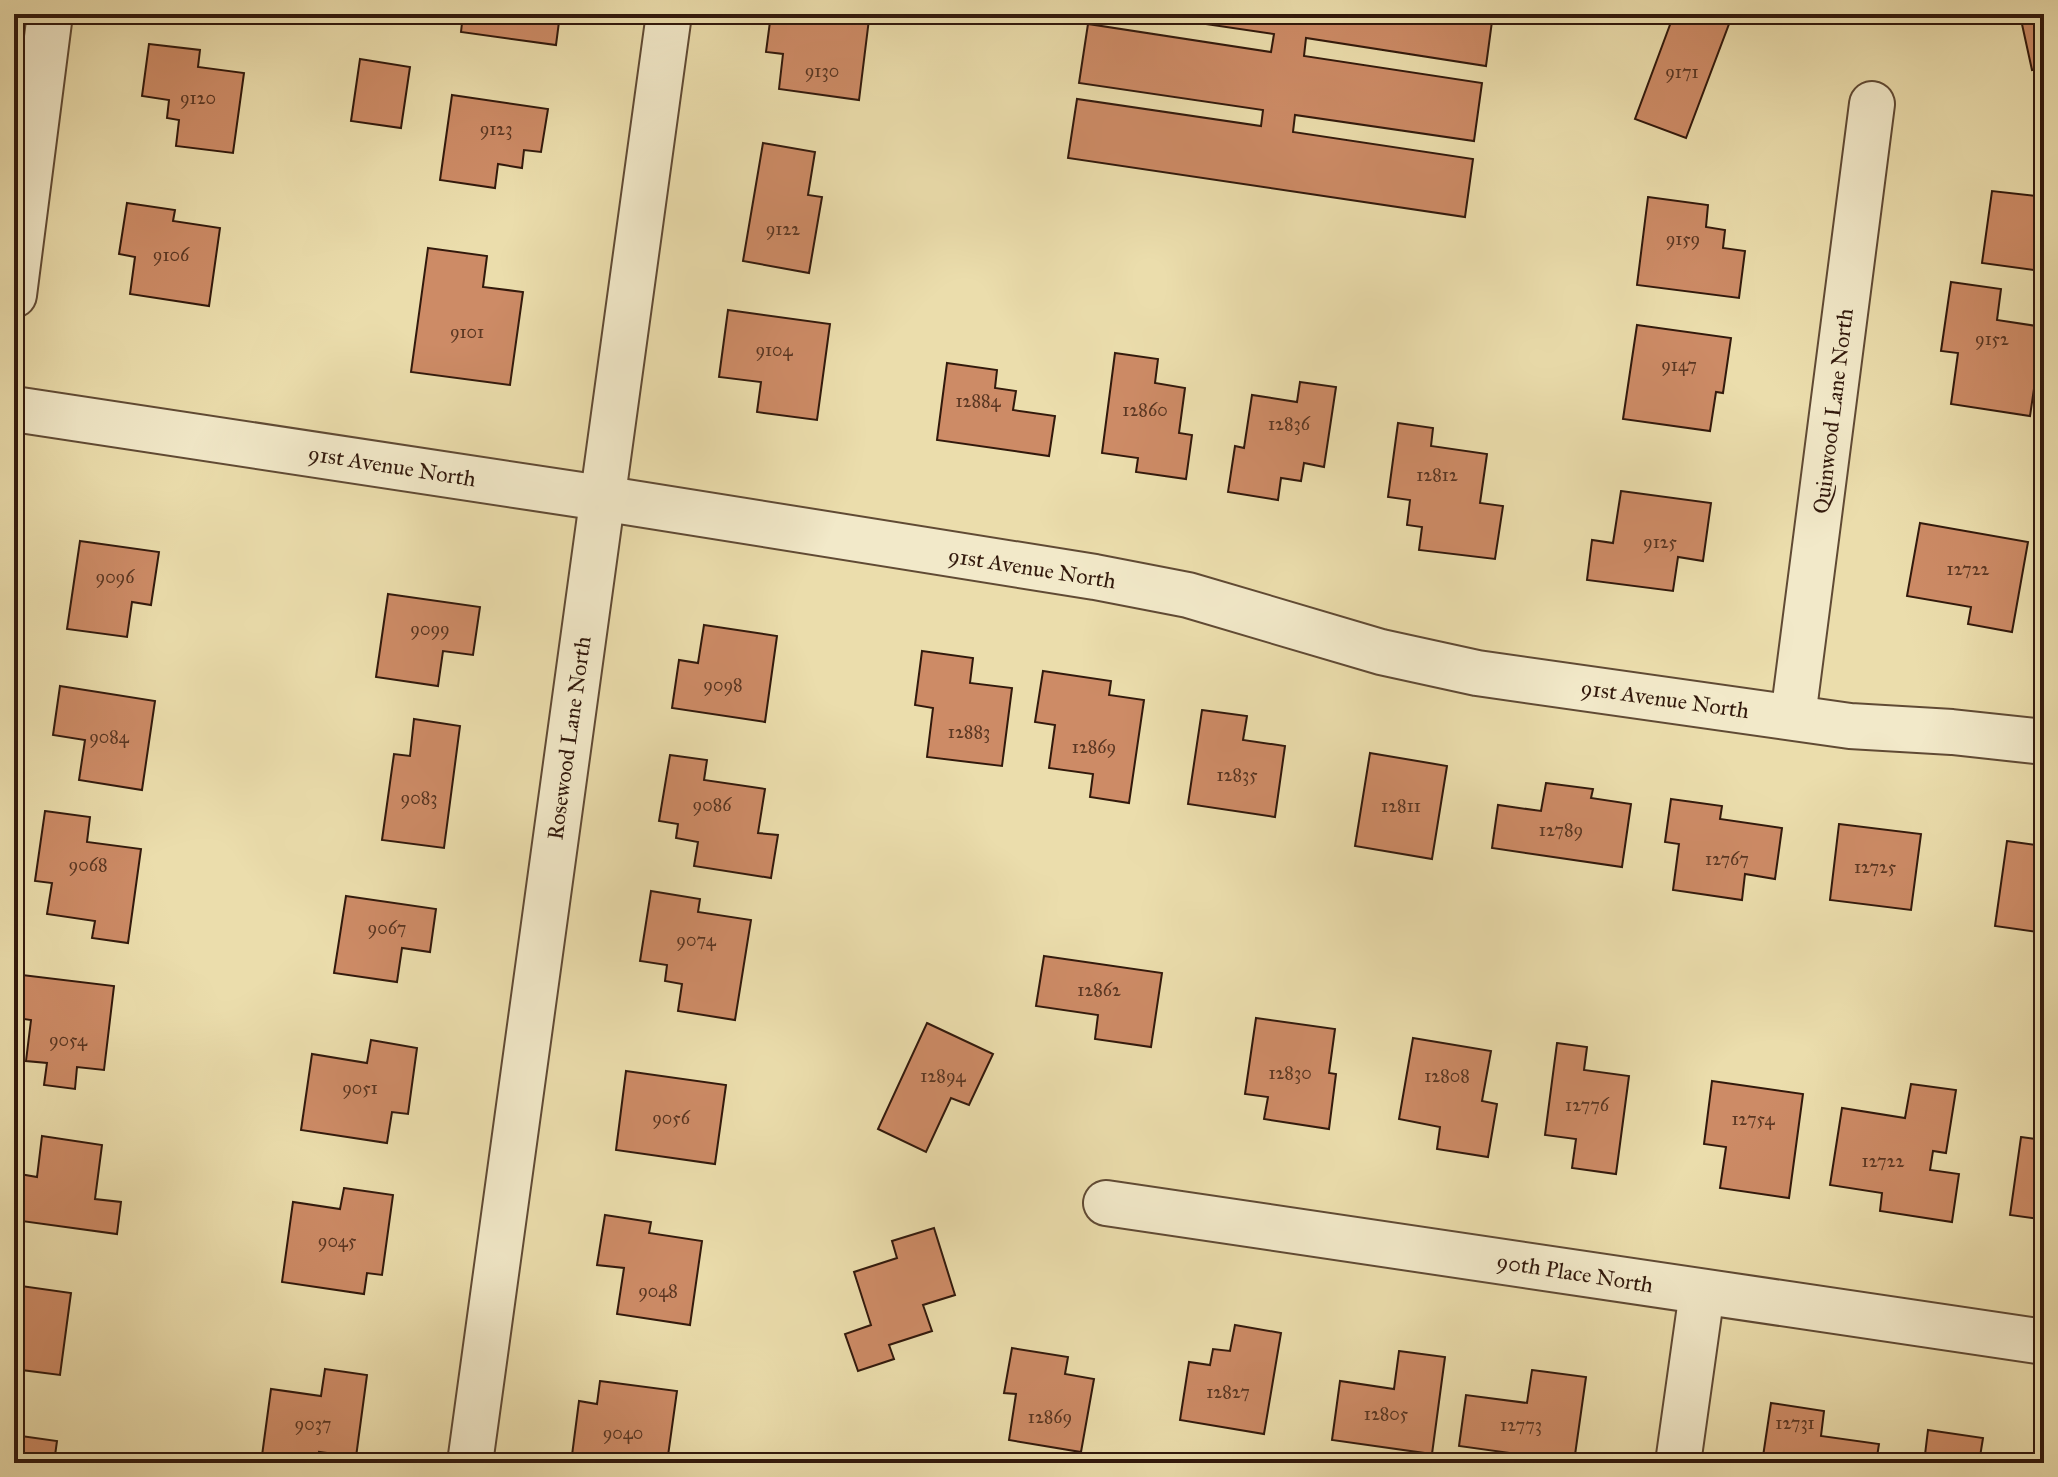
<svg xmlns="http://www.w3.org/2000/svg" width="2058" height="1477" viewBox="0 0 2058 1477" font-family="'IM FELL Great Primer',serif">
<rect width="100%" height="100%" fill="#ebddac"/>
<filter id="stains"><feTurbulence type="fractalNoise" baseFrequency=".0025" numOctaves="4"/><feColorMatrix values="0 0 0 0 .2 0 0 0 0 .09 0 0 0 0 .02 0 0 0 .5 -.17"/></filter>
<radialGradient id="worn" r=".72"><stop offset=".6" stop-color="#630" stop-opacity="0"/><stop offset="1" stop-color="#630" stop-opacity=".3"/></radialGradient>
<g fill="#cd8b66" stroke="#32190c" stroke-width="2">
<polygon points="463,14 560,14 556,45 461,32"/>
<polygon points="771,14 828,14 869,19 859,100 779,89 783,54 766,52"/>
<polygon points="1138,14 1493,14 1486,66 1306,38 1304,56 1482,83 1474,141 1295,115 1293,132 1473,159 1465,217 1068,158 1077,99 1261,126 1263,110 1079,83 1088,24 1271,52 1274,34"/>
<polygon points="1674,14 1703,14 1729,24 1686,138 1635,119"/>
<polygon points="2026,14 2044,14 2044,68 2032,70 2020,15"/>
<polygon points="149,44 200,50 198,67 244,73 233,153 176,146 179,120 167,118 169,100 142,96"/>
<polygon points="360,59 410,67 401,128 351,121"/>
<polygon points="452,95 548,109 541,152 524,150 522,168 498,164 495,188 440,180"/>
<polygon points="763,143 815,152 808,195 822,197 809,273 743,261"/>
<polygon points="2040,168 2044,169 2044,255 2041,271 1982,263 1992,191 2036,196"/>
<polygon points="1648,197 1708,205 1706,227 1725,230 1723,248 1745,251 1739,298 1637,285"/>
<polygon points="127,203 175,210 173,221 220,228 209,306 130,294 135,257 119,254"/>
<polygon points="428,248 487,256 483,287 523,292 510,385 411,372"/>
<polygon points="1951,282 2001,289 1997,320 2043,327 2030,416 1951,404 1958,353 1941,351"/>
<polygon points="728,310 830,324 817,420 757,412 761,382 719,377"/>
<polygon points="1637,325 1731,338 1723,393 1716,392 1710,431 1623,419"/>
<polygon points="1115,353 1158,359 1155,383 1185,388 1179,433 1192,435 1186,479 1136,472 1138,458 1102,453"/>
<polygon points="947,363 997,370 995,388 1016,391 1013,410 1055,416 1049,456 937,440"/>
<polygon points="1300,382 1336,387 1324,467 1304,463 1301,481 1281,478 1278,500 1228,492 1235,446 1244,448 1252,395 1297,402"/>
<polygon points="1398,423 1433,428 1431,446 1487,454 1480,503 1503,506 1495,559 1419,550 1422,527 1407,525 1410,500 1388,497"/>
<polygon points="1621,491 1711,503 1703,561 1678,557 1673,591 1587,580 1592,540 1613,543"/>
<polygon points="1920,523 2028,542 2012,632 1968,624 1971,607 1907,596"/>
<polygon points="80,541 159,552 151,605 132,602 127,637 67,629"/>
<polygon points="388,594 480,607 473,655 443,651 438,686 376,677"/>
<polygon points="704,625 777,636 765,722 672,708 679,660 698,663"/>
<polygon points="922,651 973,658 970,683 1012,688 1002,766 927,757 933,708 915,705"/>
<polygon points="1043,671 1111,681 1109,695 1144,700 1129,803 1090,797 1093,774 1049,768 1055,725 1035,722"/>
<polygon points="60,686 155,701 142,790 79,780 85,740 53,735"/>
<polygon points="1202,710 1247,716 1243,740 1285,746 1275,817 1188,804"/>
<polygon points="414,719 460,726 444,848 382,840 394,754 410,756"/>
<polygon points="1370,753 1447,766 1432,859 1355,846"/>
<polygon points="670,755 707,760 704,780 765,789 758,833 778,835 771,878 694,866 698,842 676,838 678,824 659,821"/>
<polygon points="1546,783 1593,789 1591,798 1631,804 1622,867 1492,848 1498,805 1541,811"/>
<polygon points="1671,799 1722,806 1720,819 1782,828 1775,879 1745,874 1742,900 1673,890 1679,844 1665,842"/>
<polygon points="45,811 90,817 87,842 141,849 128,943 92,938 95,921 47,914 52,883 35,881"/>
<polygon points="1839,824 1921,834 1911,910 1830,900"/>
<polygon points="2007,841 2044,846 2044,933 1995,926"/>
<polygon points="651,891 700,899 698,912 751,920 735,1020 678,1011 682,984 665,981 667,965 640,961"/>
<polygon points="346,896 436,909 430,952 402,948 397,982 334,973"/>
<polygon points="1044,956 1162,973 1151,1047 1095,1039 1098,1015 1036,1006"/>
<polygon points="22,975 114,986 104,1070 77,1067 75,1089 44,1085 47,1063 26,1061 31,1020 17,1018"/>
<polygon points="1256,1018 1335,1029 1329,1073 1336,1074 1329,1129 1264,1119 1268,1097 1245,1094"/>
<polygon points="927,1023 993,1054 969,1105 951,1098 926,1152 878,1129"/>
<polygon points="1413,1038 1491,1051 1482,1101 1497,1104 1488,1157 1437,1149 1440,1127 1399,1119"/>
<polygon points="371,1040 417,1048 408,1114 392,1112 387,1143 301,1130 312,1054 367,1063"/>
<polygon points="1557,1043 1587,1047 1584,1070 1629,1076 1616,1174 1572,1168 1576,1139 1545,1135"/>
<polygon points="626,1071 726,1085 715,1164 616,1150"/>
<polygon points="1712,1081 1803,1094 1789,1198 1720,1188 1726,1147 1704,1144"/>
<polygon points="1911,1084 1956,1090 1946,1153 1933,1151 1930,1170 1959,1174 1952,1222 1880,1211 1882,1193 1830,1185 1842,1108 1905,1118"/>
<polygon points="42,1136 102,1145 95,1199 121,1202 117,1234 14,1220 14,1173 37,1177"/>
<polygon points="2021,1137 2044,1140 2044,1237 2038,1236 2040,1219 2010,1215"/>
<polygon points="344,1188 393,1195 382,1275 367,1273 364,1294 282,1282 293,1202 340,1209"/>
<polygon points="605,1215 651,1222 649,1233 702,1241 690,1325 617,1314 624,1268 597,1265"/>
<polygon points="934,1228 955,1295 923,1305 932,1331 889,1345 894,1359 858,1371 845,1334 871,1325 854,1272 897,1258 892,1241"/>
<polygon points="14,1285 71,1293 60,1375 14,1369"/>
<polygon points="1235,1325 1281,1333 1264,1434 1180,1420 1189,1362 1210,1365 1213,1349 1230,1351"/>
<polygon points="1012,1348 1068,1357 1065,1374 1094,1379 1081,1452 1009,1440 1016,1394 1004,1393"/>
<polygon points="1399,1351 1445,1357 1432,1454 1332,1440 1340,1381 1394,1389"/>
<polygon points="325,1369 367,1375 356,1457 319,1452 318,1463 261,1463 271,1389 321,1396"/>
<polygon points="1532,1370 1586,1377 1574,1462 1459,1446 1466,1395 1527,1403"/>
<polygon points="600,1381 677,1391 667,1463 571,1463 579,1401 597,1404"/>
<polygon points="1771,1403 1824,1411 1821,1436 1879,1444 1876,1463 1762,1463"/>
<polygon points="1928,1430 1983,1438 1979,1463 1924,1463"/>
<polygon points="14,1435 57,1441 54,1463 14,1463"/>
</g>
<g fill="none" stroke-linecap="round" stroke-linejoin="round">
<g stroke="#604a34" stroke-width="48">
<g id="minor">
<polyline points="14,295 50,14"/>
<polyline points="14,409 601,498 1095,577 1188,595 1381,652 1477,673 1850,726 1952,732 2044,742"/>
<polyline points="1793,717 1872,104"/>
<polyline points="1106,1203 2044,1342"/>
<polyline points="470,1463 669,14"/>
<polyline points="1678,1463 1702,1292"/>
</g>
</g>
<use href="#minor" stroke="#f2e9c9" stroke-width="44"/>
</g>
<g text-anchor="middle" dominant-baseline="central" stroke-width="6" stroke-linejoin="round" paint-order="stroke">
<g font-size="18" fill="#593622">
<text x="822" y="71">9130</text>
<text x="1682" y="72">9171</text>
<text x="198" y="98">9120</text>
<text x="496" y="129">9123</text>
<text x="783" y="229">9122</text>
<text x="1683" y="239">9159</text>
<text x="171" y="255">9106</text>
<text x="467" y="332">9101</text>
<text x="1992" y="339">9152</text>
<text x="774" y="350">9104</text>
<text x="1679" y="365">9147</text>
<text x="978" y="401">12884</text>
<text x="1145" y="410">12860</text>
<text x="1289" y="424">12836</text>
<text x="1437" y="475">12812</text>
<text x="1660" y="542">9125</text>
<text x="1968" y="569">12722</text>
<text x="115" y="577">9096</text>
<text x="430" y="629">9099</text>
<text x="723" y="685">9098</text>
<text x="969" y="732">12883</text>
<text x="109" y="737">9084</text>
<text x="1094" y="747">12869</text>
<text x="1237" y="775">12835</text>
<text x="419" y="798">9083</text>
<text x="712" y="805">9086</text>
<text x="1401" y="806">12811</text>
<text x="1561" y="830">12789</text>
<text x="1727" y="859">12767</text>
<text x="88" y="865">9068</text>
<text x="1875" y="867">12725</text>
<text x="387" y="928">9067</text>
<text x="696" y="940">9074</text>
<text x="1099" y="990">12862</text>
<text x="68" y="1040">9054</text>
<text x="1290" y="1073">12830</text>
<text x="943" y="1076">12894</text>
<text x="1447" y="1076">12808</text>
<text x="360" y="1088">9051</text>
<text x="1587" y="1105">12776</text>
<text x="671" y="1118">9056</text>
<text x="1753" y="1119">12754</text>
<text x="1883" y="1161">12722</text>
<text x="337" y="1241">9045</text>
<text x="658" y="1291">9048</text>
<text x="1228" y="1392">12827</text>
<text x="1386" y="1414">12805</text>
<text x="1050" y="1417">12869</text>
<text x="1795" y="1423">12731</text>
<text x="313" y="1424">9037</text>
<text x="1521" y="1425">12773</text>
<text x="623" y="1433">9040</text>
</g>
<g font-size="22" fill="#32190c" stroke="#f2e9c9">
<text transform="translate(1833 411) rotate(-83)">Quinwood Lane North</text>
<text transform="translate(392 466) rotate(9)">91st Avenue North</text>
<text transform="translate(1032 568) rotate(9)">91st Avenue North</text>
<text transform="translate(1665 699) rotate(8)">91st Avenue North</text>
<text transform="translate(569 738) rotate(-82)">Rosewood Lane North</text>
<text transform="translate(1575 1273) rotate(9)">90th Place North</text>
</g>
</g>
<rect width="2058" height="1477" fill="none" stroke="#ebddac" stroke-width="48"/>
<rect x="16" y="16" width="2026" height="1445" fill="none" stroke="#32190c" stroke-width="4"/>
<rect x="24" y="24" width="2010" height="1429" fill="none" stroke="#32190c" stroke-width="2"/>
<rect width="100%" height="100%" filter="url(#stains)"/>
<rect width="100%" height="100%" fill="url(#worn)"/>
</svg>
